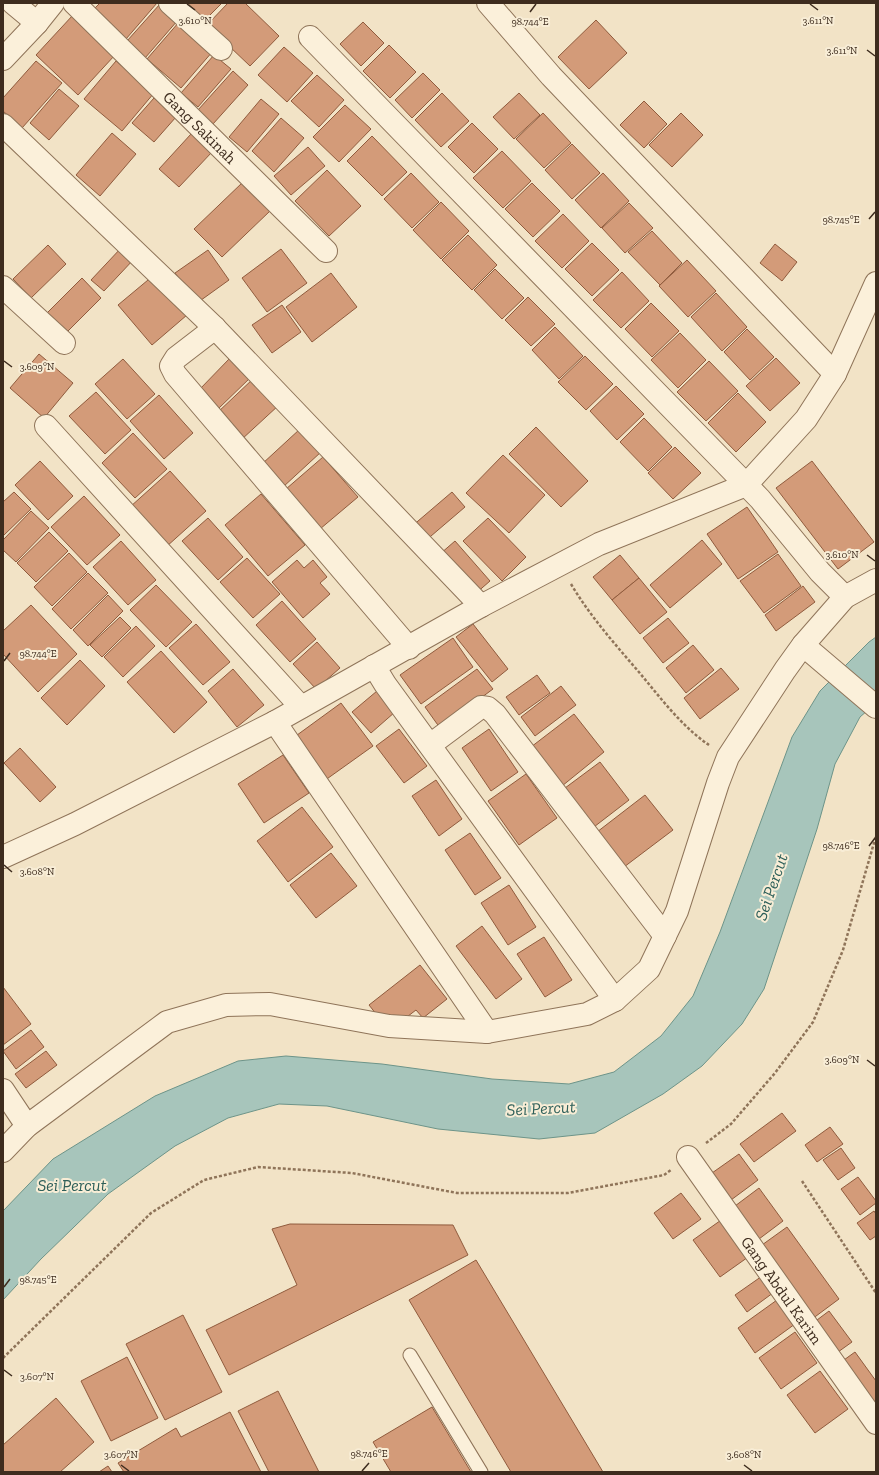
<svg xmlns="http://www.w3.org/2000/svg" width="879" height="1475" viewBox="0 0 879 1475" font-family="'Zilla Slab',serif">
<rect width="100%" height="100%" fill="#f2e3c6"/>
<polygon fill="#a7c5bb" stroke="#6d9489" points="876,637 876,703 860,717 835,764 817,829 764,989 742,1024 702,1066 663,1094 595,1133 539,1139 438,1129 327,1106 279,1104 228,1118 175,1146 108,1194 41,1259 3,1300 3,1211 53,1159 155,1096 238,1061 286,1056 382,1064 492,1079 569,1084 614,1072 661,1036 693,996 720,932 792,737 820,691 869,642"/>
<g fill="#d39b79" stroke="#905b3d">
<polygon points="100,3 157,3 126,39 93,10"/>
<polygon points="179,3 222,3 201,24"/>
<polygon points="228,3 245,3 279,36 250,66 207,25"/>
<polygon points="160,4 178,20 145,58 127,41"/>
<polygon points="73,15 115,55 78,95 36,55"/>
<polygon points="596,20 627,53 589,89 558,57"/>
<polygon points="179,22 213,51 181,88 147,59"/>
<polygon points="363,22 384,43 361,66 340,44"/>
<polygon points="389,45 416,72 390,98 363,71"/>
<polygon points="284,47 313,73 287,102 258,75"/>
<polygon points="214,55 231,69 198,107 181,93"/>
<polygon points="36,61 62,83 22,128 3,111 3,98"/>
<polygon points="116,61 154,93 122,131 84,99"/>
<polygon points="233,71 248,85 213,124 198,110"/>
<polygon points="423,73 440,90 412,118 395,100"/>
<polygon points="317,75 344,100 319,127 291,101"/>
<polygon points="59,89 79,106 49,140 30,123"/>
<polygon points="442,93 469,121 441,147 415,120"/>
<polygon points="519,93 540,115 514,139 493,117"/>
<polygon points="154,98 176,117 154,142 132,123"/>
<polygon points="261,99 279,114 247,152 229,137"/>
<polygon points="644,101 667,124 644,148 620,125"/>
<polygon points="345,105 371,129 339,162 313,137"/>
<polygon points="543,113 571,143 544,168 516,139"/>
<polygon points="681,113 703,135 672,167 649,145"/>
<polygon points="281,118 304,138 274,172 252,151"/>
<polygon points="472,123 498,149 474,173 448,147"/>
<polygon points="112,133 136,154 100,196 76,175"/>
<polygon points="191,134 212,152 179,187 159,169"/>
<polygon points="372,136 407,172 382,196 347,161"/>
<polygon points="572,144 600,173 572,199 545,170"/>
<polygon points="308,147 325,166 291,195 274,176"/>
<polygon points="502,151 531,181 503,208 473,178"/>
<polygon points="327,170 361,206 329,236 295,201"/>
<polygon points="411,173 439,202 412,228 384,199"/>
<polygon points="603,173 629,201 601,228 575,200"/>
<polygon points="243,182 270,211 222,257 194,229"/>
<polygon points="532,183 560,211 533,237 505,209"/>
<polygon points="441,202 469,231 441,259 413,230"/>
<polygon points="629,203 653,228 625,253 602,228"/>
<polygon points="563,214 589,241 562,268 535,241"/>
<polygon points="652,231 682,263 660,285 628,252"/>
<polygon points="468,235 497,265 472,290 442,260"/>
<polygon points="592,243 619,270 592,296 565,269"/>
<polygon points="775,244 797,262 782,281 760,263"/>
<polygon points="48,245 66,264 31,298 13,279"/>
<polygon points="122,247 134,259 104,291 91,280"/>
<polygon points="281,249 307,283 267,312 242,278"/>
<polygon points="208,250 229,280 197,303 175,273"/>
<polygon points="687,260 716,291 688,317 659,286"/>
<polygon points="495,269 524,298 502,319 474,290"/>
<polygon points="622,272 649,301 621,328 593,300"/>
<polygon points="331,273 357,307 312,342 286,307"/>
<polygon points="154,275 187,315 152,345 118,305"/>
<polygon points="82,278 101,298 63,336 44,316"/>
<polygon points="716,293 747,327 722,351 691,317"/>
<polygon points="528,297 555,324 531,346 505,320"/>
<polygon points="651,303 679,331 652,357 625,329"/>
<polygon points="282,305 301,332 272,353 252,325"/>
<polygon points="555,327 583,356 559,379 532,350"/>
<polygon points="747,329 774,357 750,380 724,352"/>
<polygon points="680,333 706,360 678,388 651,360"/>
<polygon points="39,354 73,383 44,418 10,388"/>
<polygon points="585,356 613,384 586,410 558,382"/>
<polygon points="231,357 251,377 218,409 199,390"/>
<polygon points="776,358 800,383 770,411 746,386"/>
<polygon points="123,359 155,394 127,419 95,384"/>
<polygon points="709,361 738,391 706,421 677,392"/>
<polygon points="254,378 279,405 241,440 217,413"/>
<polygon points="616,386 644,414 617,440 590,411"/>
<polygon points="96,392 131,430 105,454 69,416"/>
<polygon points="738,393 766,422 736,452 708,423"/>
<polygon points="159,395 193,433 164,459 130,421"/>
<polygon points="644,418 672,447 648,471 620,442"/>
<polygon points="536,427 588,481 561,507 509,454"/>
<polygon points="300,429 321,452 283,487 262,464"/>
<polygon points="133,433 167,469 135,498 102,463"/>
<polygon points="675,447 701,473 673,499 648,473"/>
<polygon points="503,455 545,495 509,533 466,493"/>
<polygon points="323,457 358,497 320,529 286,489"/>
<polygon points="40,461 73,496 48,520 15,485"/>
<polygon points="812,461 874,542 838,569 776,488"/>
<polygon points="170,471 206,511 166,547 130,507"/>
<polygon points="14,492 31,509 3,536 3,502"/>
<polygon points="452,492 465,507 424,542 411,527"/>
<polygon points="261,494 305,545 268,576 225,525"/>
<polygon points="84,496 120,535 87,565 51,527"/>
<polygon points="747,507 778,552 738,579 707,534"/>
<polygon points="31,511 49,528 16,562 3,550 3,540"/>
<polygon points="208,518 243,557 218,580 182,541"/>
<polygon points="488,518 526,557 502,581 463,541"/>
<polygon points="49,532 68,551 36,582 17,563"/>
<polygon points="702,540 722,564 670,608 650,585"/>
<polygon points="121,541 156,580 128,605 93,567"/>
<polygon points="455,541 490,581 475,594 440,554"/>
<polygon points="69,553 87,572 52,606 34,587"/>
<polygon points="778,554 801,586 764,613 740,581"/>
<polygon points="620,555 639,578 612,600 593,577"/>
<polygon points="247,558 280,594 253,618 220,582"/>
<polygon points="297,560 304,568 313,560 327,577 320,583 330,594 303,618 272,582"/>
<polygon points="88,573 108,593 71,629 52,609"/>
<polygon points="639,578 667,612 640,634 612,600"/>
<polygon points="156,585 192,622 166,647 130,610"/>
<polygon points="803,586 815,602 776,631 765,615"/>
<polygon points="108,595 123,611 88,646 73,630"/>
<polygon points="282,601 316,639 290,662 256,625"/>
<polygon points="31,605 77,654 38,692 3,654 3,631"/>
<polygon points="120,617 131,628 102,657 90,645"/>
<polygon points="668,618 689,643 663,663 643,638"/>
<polygon points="196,624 230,662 203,685 169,648"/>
<polygon points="473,624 508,669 492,682 456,637"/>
<polygon points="136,626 155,646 123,677 104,657"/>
<polygon points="453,638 473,667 421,704 400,675"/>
<polygon points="317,642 340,668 316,689 293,664"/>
<polygon points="693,645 714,670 686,693 666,668"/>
<polygon points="161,651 207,702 174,733 127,682"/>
<polygon points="80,660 105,686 67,725 41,698"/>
<polygon points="721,668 739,689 700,719 684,698"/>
<polygon points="233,669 264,705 237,727 208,691"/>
<polygon points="477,669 493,689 440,728 425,707"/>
<polygon points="537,675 550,693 519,715 506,697"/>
<polygon points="561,686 576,705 535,736 521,717"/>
<polygon points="377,691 395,712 371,733 352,712"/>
<polygon points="341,703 373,746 324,781 293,738"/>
<polygon points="574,714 604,752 562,786 531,747"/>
<polygon points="399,729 427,766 404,783 376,746"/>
<polygon points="489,729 518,772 491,791 462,748"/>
<polygon points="20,748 56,787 40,802 4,763"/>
<polygon points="283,755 309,793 264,823 238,784"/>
<polygon points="600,762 629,800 590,830 561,791"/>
<polygon points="526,774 557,818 519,845 488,801"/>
<polygon points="436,780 462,819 439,836 412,796"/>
<polygon points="645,795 673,830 624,867 597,832"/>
<polygon points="302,807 333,847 288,882 257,841"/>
<polygon points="470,833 501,878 475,895 445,850"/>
<polygon points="331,853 357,886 316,918 290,885"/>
<polygon points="509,885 536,927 508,945 481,903"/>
<polygon points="482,926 522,979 496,999 456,946"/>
<polygon points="544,937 572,980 545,997 517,954"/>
<polygon points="420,965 447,999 423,1018 416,1010 395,1026 384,1024 369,1005"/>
<polygon points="3,987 31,1024 3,1045"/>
<polygon points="31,1030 44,1047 16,1069 3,1051"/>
<polygon points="46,1051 57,1065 26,1088 15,1074"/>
<polygon points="782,1113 796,1131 754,1162 740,1144"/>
<polygon points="830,1127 843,1144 817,1162 805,1145"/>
<polygon points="841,1148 855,1168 838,1180 823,1160"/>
<polygon points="739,1154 758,1180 731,1200 712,1173"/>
<polygon points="858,1177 876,1201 876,1203 860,1215 841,1189"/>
<polygon points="759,1188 783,1221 755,1242 731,1209"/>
<polygon points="681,1193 701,1219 673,1239 654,1213"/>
<polygon points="874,1211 876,1214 876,1236 870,1240 857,1223"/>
<polygon points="724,1218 751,1255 720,1277 693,1240"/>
<polygon points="290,1224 453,1225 468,1255 229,1375 206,1330 297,1285 272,1229"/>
<polygon points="787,1227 839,1299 808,1322 755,1250"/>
<polygon points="476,1260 603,1472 511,1472 409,1300"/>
<polygon points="765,1274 777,1290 747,1312 735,1295"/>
<polygon points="777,1300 795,1324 755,1353 738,1328"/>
<polygon points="829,1311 852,1342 831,1357 809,1326"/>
<polygon points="183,1315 222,1392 165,1420 126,1344"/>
<polygon points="795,1332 817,1363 781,1389 759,1358"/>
<polygon points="855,1352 876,1381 876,1415 837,1365"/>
<polygon points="127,1357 158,1418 111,1441 81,1381"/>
<polygon points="820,1371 848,1409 815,1433 787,1395"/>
<polygon points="278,1391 319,1472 269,1472 238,1411"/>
<polygon points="56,1398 94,1442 60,1472 3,1472 3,1445"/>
<polygon points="432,1407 471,1472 391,1472 373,1442"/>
<polygon points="230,1412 261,1472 124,1472 118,1463 176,1428 181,1437"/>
<polygon points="108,1466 112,1472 99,1472"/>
</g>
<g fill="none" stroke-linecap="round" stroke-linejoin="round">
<g stroke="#8f7459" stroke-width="15">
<polyline id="lane" points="410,1355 481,1472"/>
</g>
<g stroke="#8f7459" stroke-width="24">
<g id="street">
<polyline points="13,3 37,23"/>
<path id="s1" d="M74,3L326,251"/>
<polyline points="170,3 221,49"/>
<polyline points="488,3 551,76 835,374"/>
<polyline points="310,37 760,499 820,572 845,597"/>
<polyline points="3,59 37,23 53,3"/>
<polyline points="3,125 215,328 481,606"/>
<polyline points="3,287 64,343"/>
<polyline points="215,328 176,358 171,366 175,374 409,648"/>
<polyline points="46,426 301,707"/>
<polyline points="803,645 876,707"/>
<polyline points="374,666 385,684 615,1000"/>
<polyline points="275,722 487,1032"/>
<polyline points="430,745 481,707 488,708 495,714 665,936"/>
<polyline points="3,857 75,824 275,722 481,606 599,544 746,485 806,419 835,374 876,283"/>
<polyline points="3,1090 27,1126"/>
<polyline points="3,1151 27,1126 167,1022 226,1005 270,1004 389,1026 487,1032 587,1014 615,1000 649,969 677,911 718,783 728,757 785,670 803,645 845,597 876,580"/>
<path id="s2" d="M688,1157L876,1423"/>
</g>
</g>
<g stroke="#8f7459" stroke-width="2.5" stroke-dasharray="3 2" stroke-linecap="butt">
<path d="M571,584C590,616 614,643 638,671C660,697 681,726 709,745"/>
<polyline points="706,1143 731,1124 775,1073 813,1022 843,950 876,836"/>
<polyline points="802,1181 876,1293"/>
<polyline points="3,1358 151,1213 204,1180 258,1167 352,1173 457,1193 568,1193 664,1175 671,1170"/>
</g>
<use href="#lane" stroke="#fbf0da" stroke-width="13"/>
<use href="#street" stroke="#fbf0da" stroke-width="22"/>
</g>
<path fill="none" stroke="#3e2c1e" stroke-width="1.5" d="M187,4L195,10M810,4L818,10M530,12L536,4M867,50L875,56M869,219L875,212M4,361L12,367M867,555L875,561M4,661L10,653M869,846L875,838M4,865L12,872M867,1060L875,1066M4,1287L10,1279M4,1370L12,1376M121,1465L129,1471M744,1465L752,1471M362,1471L369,1463"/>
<g text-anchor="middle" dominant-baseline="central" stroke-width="4" stroke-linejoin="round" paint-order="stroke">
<g font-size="16" fill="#3e2c1e" stroke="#f8edd6">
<text stroke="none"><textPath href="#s1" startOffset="177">Gang Sakinah</textPath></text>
<text stroke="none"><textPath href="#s2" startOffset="163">Gang Abdul Karim</textPath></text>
</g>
<g font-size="17" font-style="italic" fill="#2d5f59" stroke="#f8edd6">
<text transform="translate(771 887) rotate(-71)">Sei Percut</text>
<text transform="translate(541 1108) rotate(-3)">Sei Percut</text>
<text x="72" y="1185">Sei Percut</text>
</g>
</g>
<g font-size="10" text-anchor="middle" fill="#3e2c1e" stroke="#f8edd6" stroke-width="4" stroke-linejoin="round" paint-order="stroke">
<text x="195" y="24">3.610°N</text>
<text x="818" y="24">3.611°N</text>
<text x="530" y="25">98.744°E</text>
<text x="842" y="54">3.611°N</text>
<text x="841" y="223">98.745°E</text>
<text x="37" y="370">3.609°N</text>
<text x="842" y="558">3.610°N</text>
<text x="38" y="657">98.744°E</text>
<text x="841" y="849">98.746°E</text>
<text x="37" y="875">3.608°N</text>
<text x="842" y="1063">3.609°N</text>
<text x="38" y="1283">98.745°E</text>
<text x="37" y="1380">3.607°N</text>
<text x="369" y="1457">98.746°E</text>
<text x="121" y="1458">3.607°N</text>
<text x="744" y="1458">3.608°N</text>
</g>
<rect width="879" height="1475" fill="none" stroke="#3e2c1e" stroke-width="8"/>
</svg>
